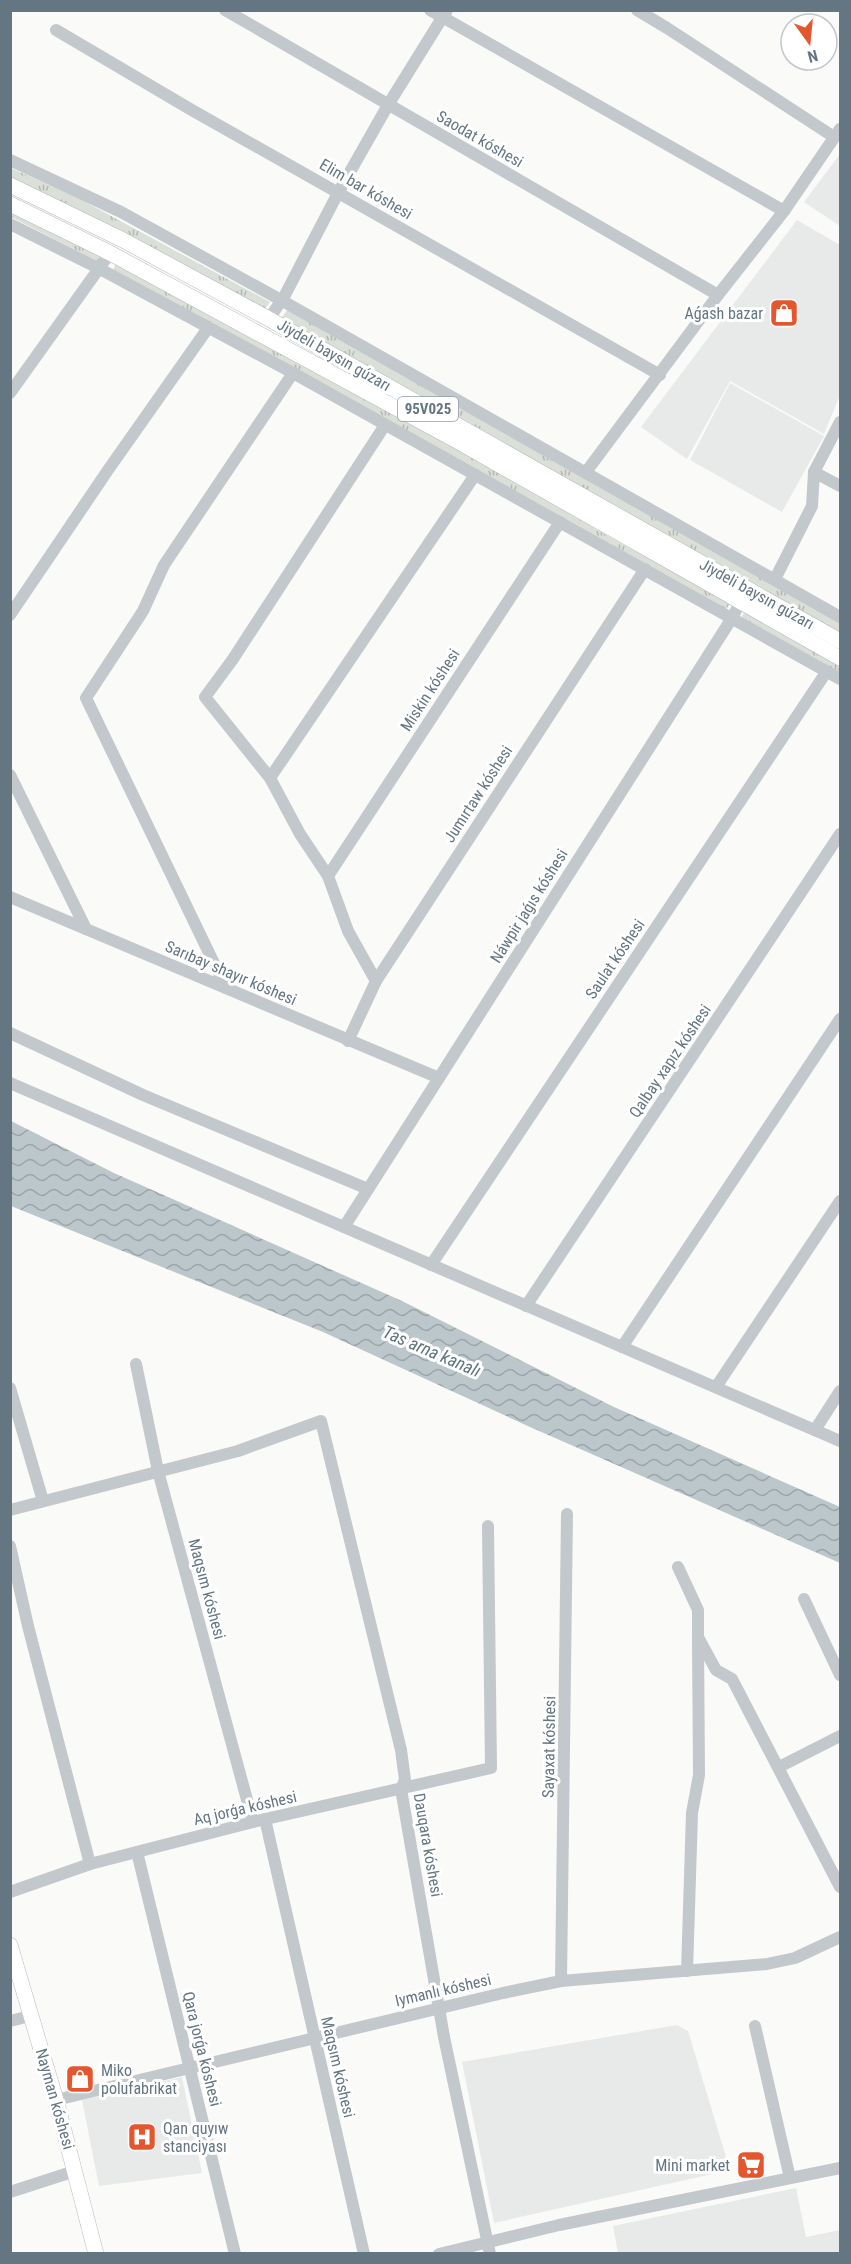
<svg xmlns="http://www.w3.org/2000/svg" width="851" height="2264" viewBox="0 0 851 2264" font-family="'Roboto Condensed',sans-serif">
<defs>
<pattern id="grass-tufts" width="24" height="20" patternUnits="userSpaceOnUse" patternTransform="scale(1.5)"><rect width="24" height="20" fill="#dadfd7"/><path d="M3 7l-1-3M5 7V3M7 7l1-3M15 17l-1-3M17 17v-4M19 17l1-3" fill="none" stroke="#b4b9b4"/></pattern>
<pattern id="water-waves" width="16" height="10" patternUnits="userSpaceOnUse" patternTransform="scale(1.5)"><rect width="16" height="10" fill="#bbc7cb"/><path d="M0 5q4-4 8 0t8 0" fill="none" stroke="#9ca6aa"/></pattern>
</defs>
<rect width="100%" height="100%" fill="#fafaf8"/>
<g fill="#e8e9e9">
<polygon points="840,154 840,226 804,202"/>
<polygon points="797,220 840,245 840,395 824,434 730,381 687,459 641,427"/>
<polygon points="730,383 824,436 782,512 690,460"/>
<polygon points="677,2025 688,2031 730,2170 494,2223 462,2062"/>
<polygon points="182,2077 202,2173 99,2186 82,2100"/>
<polygon points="796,2188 806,2237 840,2230 840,2253 618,2253 613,2226"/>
</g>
<g fill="url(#grass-tufts)">
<polygon points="11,168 78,198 270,302 265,309 64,203 11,179"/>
<polygon points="10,211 102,256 99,262 11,217"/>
<polygon points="116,263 475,459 620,543 731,603 726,609 570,521 113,270"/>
<polygon points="288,309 840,621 840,633 281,319"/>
<polygon points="745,611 840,665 840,674 741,618"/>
</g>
<polygon fill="url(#water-waves)" points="11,1121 114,1173 402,1301 614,1407 840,1507 840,1563 530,1427 323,1332 11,1206"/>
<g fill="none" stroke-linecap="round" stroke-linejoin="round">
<g stroke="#b5babe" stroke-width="16">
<g id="major">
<polyline points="10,185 123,240 269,319 840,641"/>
<polyline points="10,204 110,253 457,441 840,658"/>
<polyline points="10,1945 56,2100 96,2254"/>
</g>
</g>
<g stroke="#c3c8cc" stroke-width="12">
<polyline points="225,10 718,295"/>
<polyline points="430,10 784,211"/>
<polyline points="637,10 667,28 834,137"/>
<polyline points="56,30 190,109 660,375"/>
<polyline points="10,160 121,212 281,300 840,617"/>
<polyline points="10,224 100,269 293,373 840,679"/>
<polyline points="269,319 285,295 338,193 388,105 447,10"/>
<polyline points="10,393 110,253"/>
<polyline points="586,472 718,295 784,211 840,129"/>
<polyline points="814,472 840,486"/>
<polyline points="775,579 812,506 814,472 840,422"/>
<polyline points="10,615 108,470 208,328"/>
<polyline points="10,775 86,929"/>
<polyline points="270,778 475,475"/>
<polyline points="328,876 560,522"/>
<polyline points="10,897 439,1078"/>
<polyline points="376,981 348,931 328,876 300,834 270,778 205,697 233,659 385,425"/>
<polyline points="226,988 86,698 143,611 164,565 293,373"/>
<polyline points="10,1033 143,1095 368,1189"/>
<polyline points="348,1041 376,981 645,569"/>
<polyline points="10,1083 840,1441"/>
<polyline points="344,1227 732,618 741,601"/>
<polyline points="431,1265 827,671"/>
<polyline points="526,1306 840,834"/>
<polyline points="622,1347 840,1019"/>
<polyline points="136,1364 158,1471 253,1822"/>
<polyline points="716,1387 840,1201"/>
<polyline points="10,1388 43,1501"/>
<polyline points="815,1430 840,1391"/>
<polyline points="10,1510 238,1451 321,1421 401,1750 405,1780 401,1789 444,2037 490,2254"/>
<polyline points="10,1546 28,1626 90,1864"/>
<polyline points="678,1567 698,1610 698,1637 716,1670 732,1679 840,1887"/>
<polyline points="804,1599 840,1675"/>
<polyline points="779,1767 840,1736"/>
<polyline points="265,1819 364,2254"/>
<polyline points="137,1852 235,2254"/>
<polyline points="10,1892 90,1864 253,1822 491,1768 488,1526"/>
<polyline points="687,1971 692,1813 699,1775 698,1640"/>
<polyline points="561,1981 567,1514"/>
<polyline points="10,2021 30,2016"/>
<polyline points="755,2026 790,2178"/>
<polyline points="56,2100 503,1993 561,1981 767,1964 795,1958 840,1937"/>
<polyline points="10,2192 75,2171"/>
<polyline points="439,2254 559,2225 840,2168"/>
</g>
<use href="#major" stroke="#fff" stroke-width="15"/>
</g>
<defs>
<g id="shop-square" transform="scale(1.5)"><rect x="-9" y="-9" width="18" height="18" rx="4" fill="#e4572e" stroke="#fff"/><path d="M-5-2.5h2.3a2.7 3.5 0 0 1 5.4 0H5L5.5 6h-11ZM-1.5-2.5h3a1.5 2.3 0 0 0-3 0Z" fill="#fff"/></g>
<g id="hospital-square" transform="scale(1.5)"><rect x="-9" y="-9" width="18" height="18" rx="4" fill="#e4572e" stroke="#fff"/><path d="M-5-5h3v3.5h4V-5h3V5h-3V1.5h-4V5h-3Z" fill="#fff"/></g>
<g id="supermarket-square" transform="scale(1.5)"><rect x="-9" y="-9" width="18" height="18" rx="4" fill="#e4572e" stroke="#fff"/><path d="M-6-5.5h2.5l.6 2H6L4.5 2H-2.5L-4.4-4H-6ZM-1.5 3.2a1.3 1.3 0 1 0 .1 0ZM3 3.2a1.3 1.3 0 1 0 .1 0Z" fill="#fff"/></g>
</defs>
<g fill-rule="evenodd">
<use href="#shop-square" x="784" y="313"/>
<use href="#shop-square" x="80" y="2079"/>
<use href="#hospital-square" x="142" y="2137"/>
<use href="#supermarket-square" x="751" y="2165"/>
</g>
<g text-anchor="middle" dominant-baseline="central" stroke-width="6" stroke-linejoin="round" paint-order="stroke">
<rect fill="#fff" stroke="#939fa8" stroke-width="1.5" x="398" y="397" width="60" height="24" rx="4.5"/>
<g font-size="15" font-weight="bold" fill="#657683">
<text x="428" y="409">95V025</text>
</g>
<g font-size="16" fill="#657683" stroke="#fff">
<text transform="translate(480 139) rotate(30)">Saodat kóshesi</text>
<text transform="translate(366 189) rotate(30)">Elim bar kóshesi</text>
<text transform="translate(334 355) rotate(30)">Jiydeli baysın gúzarı</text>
<text transform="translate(757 594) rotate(29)">Jiydeli baysın gúzarı</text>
<text transform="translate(430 690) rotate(-57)">Miskin kóshesi</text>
<text transform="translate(478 794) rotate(-57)">Jumırtaw kóshesi</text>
<text transform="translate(529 906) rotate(-58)">Náwpir jaǵıs kóshesi</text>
<text transform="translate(615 959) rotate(-56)">Saulat kóshesi</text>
<text transform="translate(231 973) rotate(23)">Sarıbay shayır kóshesi</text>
<text transform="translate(670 1061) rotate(-56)">Qalbay xapız kóshesi</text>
<text transform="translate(207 1589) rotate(75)">Maqsım kóshesi</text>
<text transform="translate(549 1747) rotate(-89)">Sayaxat kóshesi</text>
<text transform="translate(245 1808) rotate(-13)">Aq jorǵa kóshesi</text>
<text transform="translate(428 1845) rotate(80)">Dauqara kóshesi</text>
<text transform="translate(443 1990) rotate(-13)">Iymanlı kóshesi</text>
<text transform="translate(202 2049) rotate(76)">Qara jorǵa kóshesi</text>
<text transform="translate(338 2067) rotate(77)">Maqsım kóshesi</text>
<text transform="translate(55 2099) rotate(74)">Nayman kóshesi</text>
</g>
<g font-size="16" fill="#657683" stroke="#fff" text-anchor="end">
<text x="763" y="313">Aǵash bazar</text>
<text x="101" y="2070" text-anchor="start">Miko<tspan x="101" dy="18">polufabrikat</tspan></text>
<text x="163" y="2128" text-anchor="start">Qan quyıw<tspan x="163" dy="18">stanciyası</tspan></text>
<text x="730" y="2165">Mini market</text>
</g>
<g font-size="18" font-style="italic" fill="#60757c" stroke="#fff">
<text transform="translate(432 1351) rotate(23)">Tas arna kanalı</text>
</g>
</g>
<rect width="851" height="2264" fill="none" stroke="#657683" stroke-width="24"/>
<g transform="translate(809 42) rotate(165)"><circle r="28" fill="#ffffff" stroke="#c1c8cd" stroke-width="1.5"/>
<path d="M0-4.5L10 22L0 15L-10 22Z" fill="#e4572e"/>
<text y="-9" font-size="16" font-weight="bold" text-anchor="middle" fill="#657683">N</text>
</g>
</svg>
